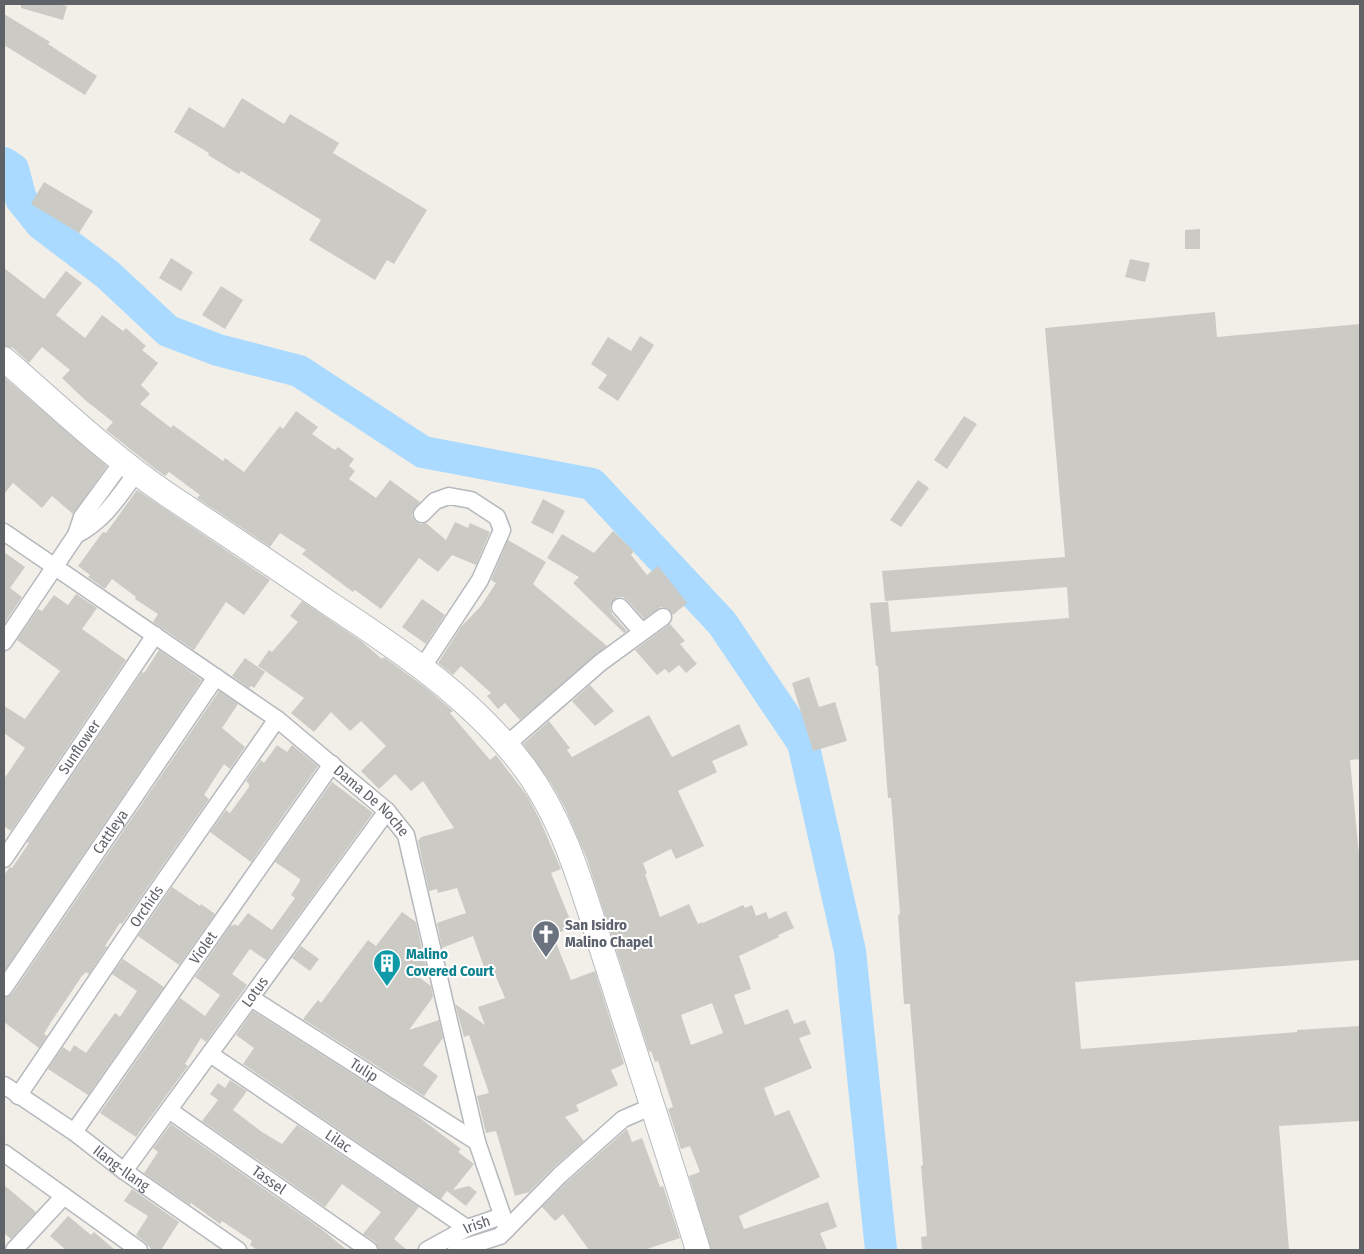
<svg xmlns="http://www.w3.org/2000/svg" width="1364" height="1254" viewBox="0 0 1364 1254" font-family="'Fira Sans Condensed',sans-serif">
<rect width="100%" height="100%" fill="#f1efe8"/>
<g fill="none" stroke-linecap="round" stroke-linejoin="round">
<polyline stroke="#aadaff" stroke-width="32" points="4,163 13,169 21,199 41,224 107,274 168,331 218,350 299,371 423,452 592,484 722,623 803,743 850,951 881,1250"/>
</g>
<g fill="#cccac5" fill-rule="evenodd">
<polygon points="21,4 56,4 67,6 63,20 21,8"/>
<polygon points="4,14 50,42 48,44 97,76 85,95 4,45"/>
<polygon points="242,98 284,124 290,114 339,143 333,153 427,210 394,264 387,260 375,280 309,240 321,220 241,171 239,174 208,155 209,153 174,132 189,107 224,128"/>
<polygon points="44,182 93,211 79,233 31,204"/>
<polygon points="1200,229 1200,249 1185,249 1185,230"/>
<polygon points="171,258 193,272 181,291 159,278"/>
<polygon points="1130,259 1150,263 1145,282 1125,277"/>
<polygon points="4,268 44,299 66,271 82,283 56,315 85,338 102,315 123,331 126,328 146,346 142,350 158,363 141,385 150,394 140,404 171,428 173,425 223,461 225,458 244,472 280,426 283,429 296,411 318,427 312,434 335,450 338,447 354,459 349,466 355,471 349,479 376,498 390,480 420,502 413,511 412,516 415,521 420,524 426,523 446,540 455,522 468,528 470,523 490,532 476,565 452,555 438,572 419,558 381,609 355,590 353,592 302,554 306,550 280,533 270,547 197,498 200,495 169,472 165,476 154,468 106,430 113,422 85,400 62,378 70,370 42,347 29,363 13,348 4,346"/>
<polygon points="221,286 243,300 225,329 202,315"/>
<polygon points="1215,312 1217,337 1360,324 1360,759 1350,760 1360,866 1360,960 1075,982 1081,1049 1297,1032 1297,1030 1360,1026 1360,1121 1279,1126 1289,1250 922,1250 921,1237 927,1236 921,1166 923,1165 910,1004 904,1004 898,915 900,914 891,798 888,798 878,666 876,666 870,603 888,602 891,632 1069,618 1067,587 885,601 882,571 1065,557 1045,328"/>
<polygon points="640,336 654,345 618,401 598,388 607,375 591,364 608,337 631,351"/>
<polygon points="4,377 107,466 73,514 52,496 42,508 13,483 4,494"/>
<polygon points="964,416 977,424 947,469 934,460"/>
<polygon points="918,480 929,488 901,527 890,520"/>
<polygon points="137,490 270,580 244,615 226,602 194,650 153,622 158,614 135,599 136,597 112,579 105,589 88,577 90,575 78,566 103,532 106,533"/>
<polygon points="543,499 565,511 553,534 531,523"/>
<polygon points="613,531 634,551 631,555 647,575 658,566 687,603 673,615 667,608 661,607 644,619 627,600 623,597 618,597 611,603 610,608 612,614 627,631 624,633 573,583 579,577 547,558 562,534 594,553"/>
<polygon points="508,540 546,562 533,584 607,646 520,720 505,703 498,709 487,696 491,693 461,666 453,675 438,663 461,627 481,606 496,583 491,580"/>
<polygon points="4,552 25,567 10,588 22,597 4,624"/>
<polygon points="76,594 97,608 82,629 126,660 11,831 4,826 4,779 25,748 4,733 4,706 25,719 60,671 17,640 38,609 42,611 54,595 68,605"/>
<polygon points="422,599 445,615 426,644 402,627"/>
<polygon points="302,601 361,641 382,659 384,657 426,688 453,711 450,713 490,760 496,755 528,797 540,820 561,869 551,873 573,927 553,935 571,980 595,971 624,1064 611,1070 618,1085 576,1105 579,1111 565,1117 584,1141 553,1168 529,1192 515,1196 496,1131 486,1133 477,1096 489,1093 469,1035 464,1037 455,1004 485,1025 478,1007 505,998 493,970 486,973 473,936 442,948 437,923 466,913 457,888 438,893 437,889 429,891 418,841 421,837 454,828 423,781 411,791 395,774 379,789 361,771 386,746 361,721 350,731 331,712 314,732 291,713 304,698 258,666 269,650 272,652 298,622 290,616"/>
<polygon points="670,624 685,641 680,644 697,664 686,673 679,665 669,673 665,669 657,675 635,650"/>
<polygon points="159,650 202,680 4,971 4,875 10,867 12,868 29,843 27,842 142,672 144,673"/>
<polygon points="245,658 265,672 254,688 251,686 249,688 232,676"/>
<polygon points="809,677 819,707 835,702 847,741 813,751 792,683"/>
<polygon points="590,685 614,711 595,726 572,701"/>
<polygon points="219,691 238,704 222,728 245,747 230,769 224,764 204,795 209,799 122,924 120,923 105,946 107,947 89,974 86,972 82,976 51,1022 44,1034 47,1036 39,1048 4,1022 4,998 12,994"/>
<path d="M649,715L672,757L739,724L748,745L712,761L717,772L678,791L704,846L676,859L671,849L643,863L647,874H645L660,917L689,904L698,924L702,922L703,923L743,905L745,908L752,905L756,916L766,912L769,919L786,911L794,928L778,935L779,937L739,956L751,989L734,995L745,1025L788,1009L794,1024L805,1020L811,1034L799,1038L812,1068L764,1088L775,1116L789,1110L820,1177L739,1216L744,1229L828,1202L837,1227L820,1233L827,1250H711L689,1176L700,1172L690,1146L681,1149L668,1109L673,1107L658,1061L655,1062L651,1051L649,1052L587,859L565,808L551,783L523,744L549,721L570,748L567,750L572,757ZM712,1003L723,1033L691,1045L681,1015Z"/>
<polygon points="277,745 287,752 292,745 318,766 251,862 210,832 226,810 230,813 249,787 249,784 246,781 261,760 264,763"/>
<polygon points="332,782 373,813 266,960 250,949 232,974 247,985 206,1042 201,1038 185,1064 188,1066 136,1137 100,1113 180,998 205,1016 220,995 195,977 231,925 233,926 234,924 238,926 248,913 272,930 295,898 291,895 300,881 300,879 275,862"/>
<polygon points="172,887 200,906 201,904 215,914 179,965 138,936"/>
<polygon points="402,912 416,922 423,955 418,957 425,962 426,965 417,976 431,986 433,997 409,1030 439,1020 443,1038 423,1065 438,1076 424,1096 303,1019 318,1000 321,1003 368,940 376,946"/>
<polygon points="301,946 319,959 310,971 292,958"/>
<polygon points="123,959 164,987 88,1095 48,1069 63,1047 70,1052 74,1045 86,1053 115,1013 120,1017 137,991 112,974"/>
<polygon points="253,1011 412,1112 461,1149 458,1152 474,1164 453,1190 469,1186 477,1192 466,1206 447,1191 441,1199 243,1064 254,1048 236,1035"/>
<polygon points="230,1080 247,1091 233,1110 262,1132 282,1144 297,1125 419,1207 394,1239 407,1250 379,1250 375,1242 363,1234 381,1212 342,1184 325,1207 202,1121 218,1100 210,1094 218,1083 225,1088"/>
<polygon points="171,1124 320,1228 347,1250 257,1250 250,1245 252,1241 222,1221 220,1224 191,1203 190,1205 144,1173 158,1152 153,1148"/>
<polygon points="627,1129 632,1142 642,1138 660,1187 663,1186 680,1238 644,1250 589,1250 563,1214 555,1221 542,1207 567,1182"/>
<polygon points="4,1185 36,1212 11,1239 4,1233"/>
<polygon points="132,1189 179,1222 161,1250 152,1250 145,1242 136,1235 148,1216 124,1201"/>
<polygon points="68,1216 91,1235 94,1232 115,1250 66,1250 50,1236"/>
</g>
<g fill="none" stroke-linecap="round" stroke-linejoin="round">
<g stroke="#b5b8bc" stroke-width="19">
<g id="street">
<path id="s1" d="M4,532L277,719L387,811L406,835L477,1142L507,1229"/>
<path d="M76,535C105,520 118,497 137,472"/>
<polyline points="620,607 642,632"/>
<polyline points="4,642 76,535 82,517 123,461"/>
<polyline points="422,668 480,580 502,530 497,517 471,500 449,496 435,501 422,514"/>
<polyline points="505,746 600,663 663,617"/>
<path id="s2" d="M4,859L155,635"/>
<path id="s3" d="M4,988L216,677"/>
<path id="s4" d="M251,998L477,1142"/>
<path id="s5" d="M210,1054L467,1228"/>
<path id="s6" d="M4,1085L74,1132L124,1171L238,1250"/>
<path id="s7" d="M18,1096L146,907L277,719"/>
<path id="s8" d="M169,1110L369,1250"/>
<path id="s9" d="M74,1132L332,764"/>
<polyline points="4,1153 139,1250"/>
<path id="s10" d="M124,1171L387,811"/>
<polyline points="14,1250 64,1196"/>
<path id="s11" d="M427,1250L467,1228L502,1216"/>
<polyline points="456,1250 500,1236 560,1175 623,1119 653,1106"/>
</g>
</g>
<g stroke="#b6babf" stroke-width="26">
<path id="secondary" d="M4,359C57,405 109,455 168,495C222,531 276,567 330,604C400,650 473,699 524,767C568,826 585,899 608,968C638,1062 669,1156 698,1250"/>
</g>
<use href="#street" stroke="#fff" stroke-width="16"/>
<use href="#secondary" stroke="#fff" stroke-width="24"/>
</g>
<defs>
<g id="church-pin" transform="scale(1.4375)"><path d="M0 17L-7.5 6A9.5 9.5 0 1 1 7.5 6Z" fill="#6b7280" stroke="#fff"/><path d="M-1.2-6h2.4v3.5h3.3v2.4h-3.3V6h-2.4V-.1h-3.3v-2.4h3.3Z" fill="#fff"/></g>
<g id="building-pin" transform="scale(1.4375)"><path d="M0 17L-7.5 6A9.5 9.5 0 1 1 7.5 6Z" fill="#0f9aa8" stroke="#fff"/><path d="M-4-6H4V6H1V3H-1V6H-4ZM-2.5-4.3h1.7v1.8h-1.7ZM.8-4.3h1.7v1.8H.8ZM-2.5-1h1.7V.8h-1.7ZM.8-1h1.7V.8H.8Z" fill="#fff"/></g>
</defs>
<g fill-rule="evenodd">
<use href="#church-pin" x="546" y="934"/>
<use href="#building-pin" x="387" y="963"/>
</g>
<g text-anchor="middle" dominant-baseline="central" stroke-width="4" stroke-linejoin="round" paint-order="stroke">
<g font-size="15" fill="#5f6368" stroke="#fff">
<text stroke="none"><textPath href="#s2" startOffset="135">Sunflower</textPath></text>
<text stroke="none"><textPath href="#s1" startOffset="456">Dama De Noche</textPath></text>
<text stroke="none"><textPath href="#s3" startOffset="189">Cattleya</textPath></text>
<text stroke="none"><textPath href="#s7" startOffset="229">Orchids</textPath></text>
<text stroke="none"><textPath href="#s9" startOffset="225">Violet</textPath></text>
<text stroke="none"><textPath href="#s10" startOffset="222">Lotus</textPath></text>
<text stroke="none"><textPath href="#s4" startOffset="134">Tulip</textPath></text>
<text stroke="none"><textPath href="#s5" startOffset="155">Lilac</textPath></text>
<text stroke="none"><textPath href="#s6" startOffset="144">Ilang-Ilang</textPath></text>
<text stroke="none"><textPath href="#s8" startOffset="122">Tassel</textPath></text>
<text stroke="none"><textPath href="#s11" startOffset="56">Irish</textPath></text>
</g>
<g font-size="15" font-weight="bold" fill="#5b616d" stroke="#fff" text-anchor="start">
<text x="565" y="925">San Isidro<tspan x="565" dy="17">Malino Chapel</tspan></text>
</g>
<g font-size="15" font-weight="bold" fill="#0d838f" stroke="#fff" text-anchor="start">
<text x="406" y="954">Malino<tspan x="406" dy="17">Covered Court</tspan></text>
</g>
</g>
<rect width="1364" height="1254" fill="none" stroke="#5f6368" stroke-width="10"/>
</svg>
